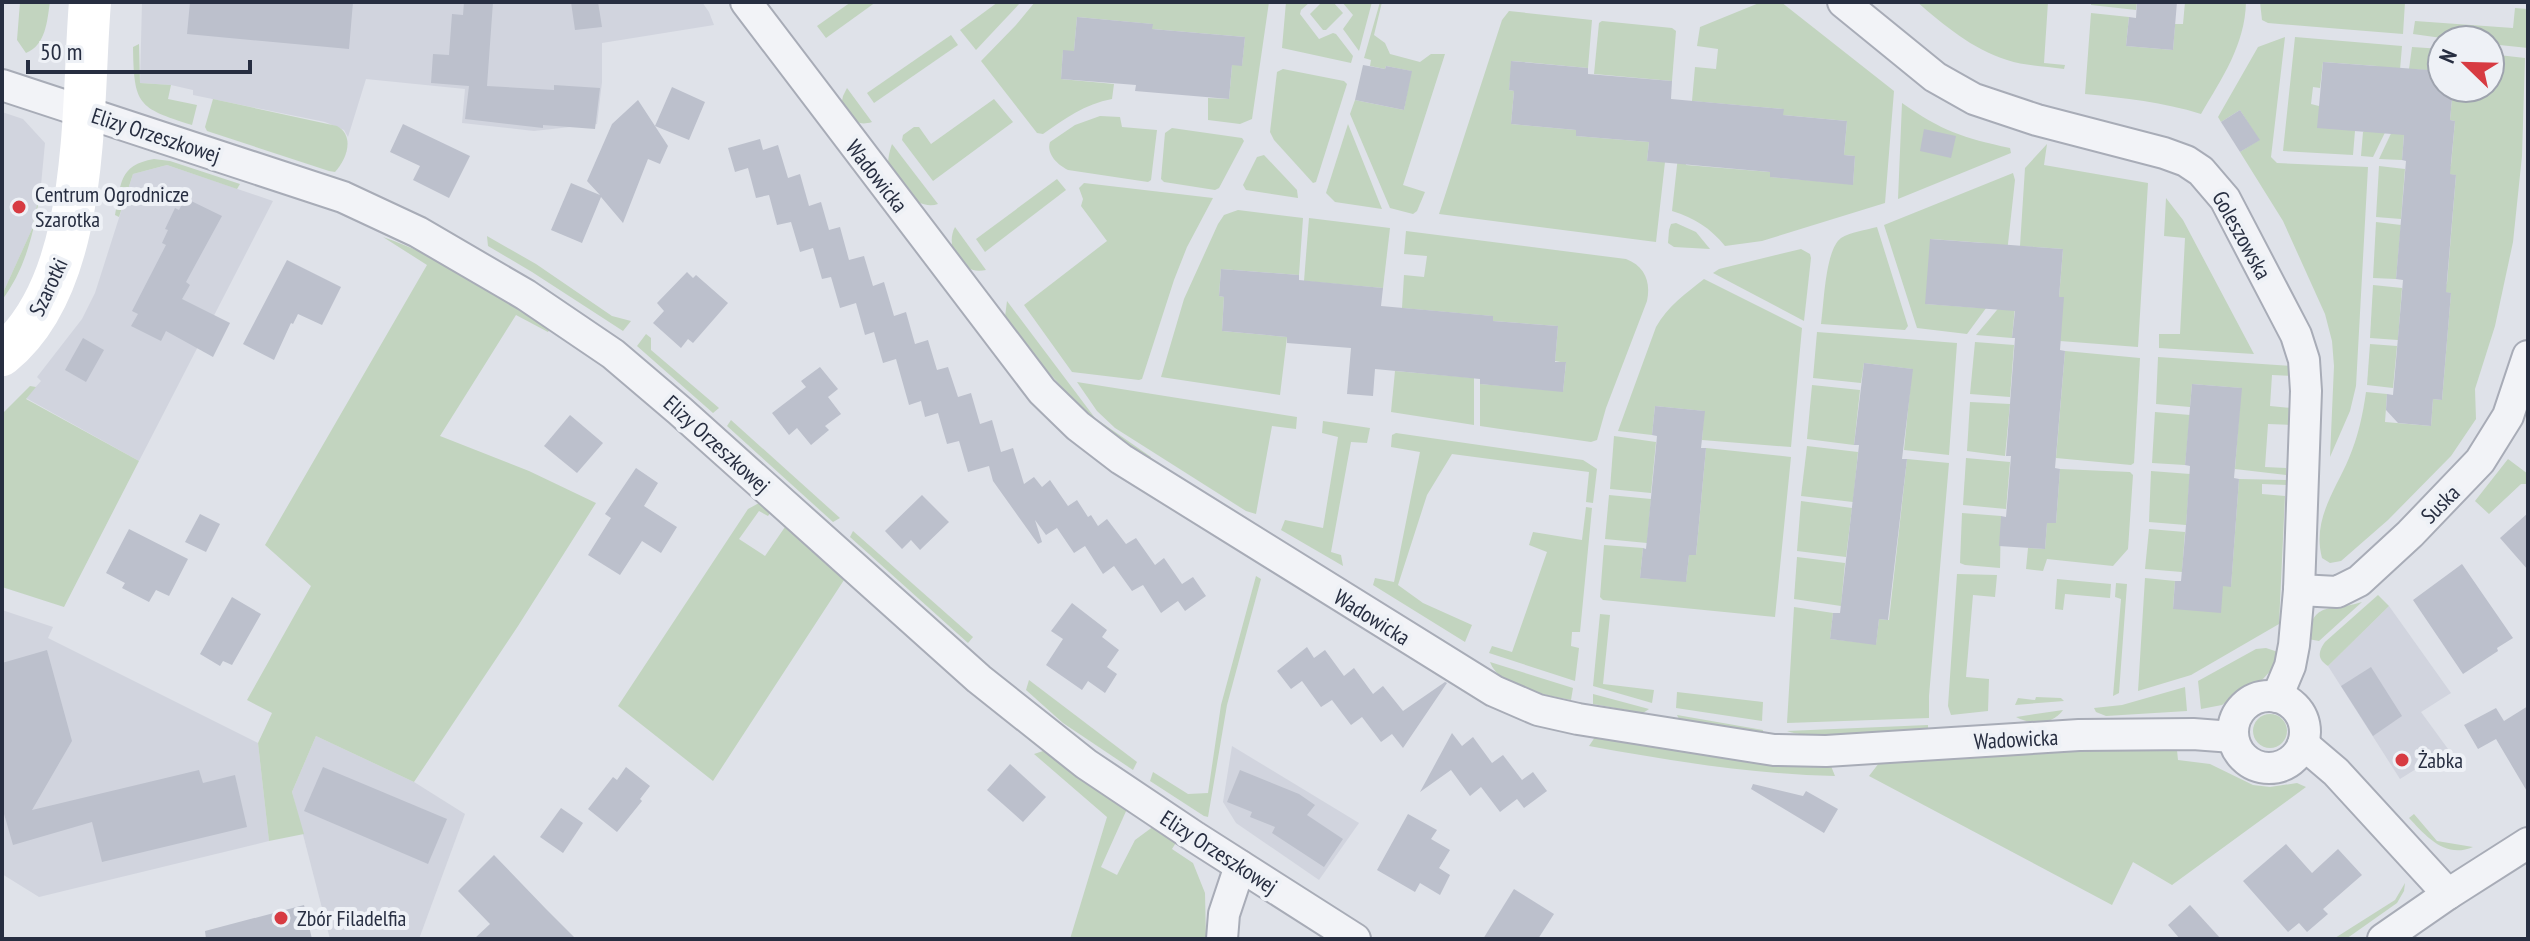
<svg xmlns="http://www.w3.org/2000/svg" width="2530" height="941" viewBox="0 0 2530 941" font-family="'PT Sans Narrow',sans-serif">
<rect width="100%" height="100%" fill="#dfe2e9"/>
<g fill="#d1d4de">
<polygon points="142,2 702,2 709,12 714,25 602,43 602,82 597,124 534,131 462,123 465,89 366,79 348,137 344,130 325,122 193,95 193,90 171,85 140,83"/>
<polygon points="2,112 23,119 45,143 41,185 32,229 2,295"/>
<polygon points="167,165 273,201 139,461 26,398 41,381 37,377 82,319 95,293 133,174"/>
<polygon points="2389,606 2451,693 2421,712 2448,749 2400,779 2328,666"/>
<polygon points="2,610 53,627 48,638 258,743 269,841 39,897 2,874"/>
<polygon points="316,736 414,782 465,814 419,939 330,939 292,792"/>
<polygon points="1232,746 1359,823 1319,880 1236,823 1223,802"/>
</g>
<g fill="#c2d4bf">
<path d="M20,2H50C47,21 46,45 26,53L17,40Z"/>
<polygon points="851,2 876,2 826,38 817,26"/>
<polygon points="998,2 1021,2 976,50 960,30"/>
<path d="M1035,2H1269L1252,119L1240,124L1208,120V98L1229,99L1232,65H1242L1245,37L1152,29V24L1077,17L1074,51H1063L1061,79L1114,84L1112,99C1085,104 1064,119 1043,134L1037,133L981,61L1016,25Z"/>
<polygon points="1286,2 1310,2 1301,10 1300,14 1319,39 1333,33 1336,34 1353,56 1351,63 1282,48"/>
<polygon points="1322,2 1333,2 1343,13 1326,30 1323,30 1310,14"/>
<polygon points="1342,2 1372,2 1359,51 1343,29 1353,15"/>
<polygon points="1380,2 1382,2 1374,35 1385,43 1390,54 1420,62 1431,54 1445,54 1403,185 1425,192 1417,211 1413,214 1390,208 1350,114 1355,100 1404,110 1411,71 1386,66 1385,69 1370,66 1371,60 1364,58"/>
<path d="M1781,2L1894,91L1885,203L1762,241L1725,246C1710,228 1695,218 1672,211L1680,138L1686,165L1770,172V177L1853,184L1855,156L1844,155L1847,121L1783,115V109L1692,101L1695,67L1716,69L1718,49L1697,46L1700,27L1759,3Z"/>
<path d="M1917,2H2048L2044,63L2065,65L2064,69C2045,66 2025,66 2007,60C1972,49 1944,25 1917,2Z"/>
<polygon points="2091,2 2137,2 2136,10 2091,5"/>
<path d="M2185,2H2246C2245,45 2222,78 2201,114C2163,102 2125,98 2085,94L2091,13L2129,17L2126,46L2173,50L2175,24H2183Z"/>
<polygon points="2260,2 2405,2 2403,34 2268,23 2262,20"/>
<polygon points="2515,8 2528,9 2528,48 2490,44 2490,40 2456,40 2413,34 2415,21 2513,28"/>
<polygon points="1509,11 1592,20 1588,68 1512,61 1509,90 1514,91 1511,124 1576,130 1576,136 1649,142 1647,161 1665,162 1656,242 1439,214 1502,20"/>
<polygon points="1602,21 1672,28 1676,31 1672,81 1594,74 1599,23"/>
<polygon points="951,35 958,45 874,103 867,93"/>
<polygon points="2285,37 2271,157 2277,163 2368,167 2356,386 2350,411 2330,457 2334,366 2332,341 2325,314 2283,221 2240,152 2259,140 2240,110 2221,122 2218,117 2258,47"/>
<polygon points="2295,37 2402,46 2398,94 2377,66 2323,62 2320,88 2313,87 2311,104 2319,106 2355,131 2353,155 2283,151"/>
<path d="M139,44L140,83L171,85L168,99L197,105L192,125C137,108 134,104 133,47Z"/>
<polygon points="2412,47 2442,49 2442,71 2409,69"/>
<path d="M2490,54L2525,58L2522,156L2513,242L2495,326L2475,389L2476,419L2451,456L2388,520L2341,561L2330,563L2322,558C2312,520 2335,491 2349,458C2358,437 2363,414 2366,392L2387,394L2385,422L2431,426L2433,399L2442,400L2451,293L2441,292L2447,283L2456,175L2445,174L2451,165L2455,121L2450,120L2453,88H2490Z"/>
<polygon points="1283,69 1344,81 1347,84 1316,182 1313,183 1274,140 1270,132 1277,72"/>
<path d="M847,88L872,122C856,127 850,118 841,106L843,96Z"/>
<path d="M213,99L337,126C355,136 347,159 335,172L329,171L207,131L205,127Z"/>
<polygon points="994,99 1013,122 933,181 902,140 903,135 914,127 919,127 931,144"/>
<path d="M1902,103C1942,131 1963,138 2010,148L2011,153L1898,199Z"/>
<polygon points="2397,108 2373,157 2361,156 2363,132"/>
<polygon points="2403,108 2406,109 2402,160 2379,159"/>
<path d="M1100,116L1120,117L1122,127L1157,130L1151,180L1148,182L1068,170C1058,165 1046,154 1050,142L1075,125Z"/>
<polygon points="1348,124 1382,209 1335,202 1326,193"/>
<polygon points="1172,128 1242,138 1244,141 1219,188 1215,190 1164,182 1161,179 1165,133"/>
<path d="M892,144L938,204C919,211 893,187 889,170C887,161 889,153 892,144Z"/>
<polygon points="2047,144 2044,165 2148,183 2138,347 2060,341 2059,297 2063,249 2020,246 2025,168"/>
<polygon points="1264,155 1297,190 1298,198 1246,190 1243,185 1257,157"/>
<path d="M154,159L170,161L240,184L237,189L167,165L133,174L119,217L115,215C121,185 118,165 154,159Z"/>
<polygon points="2379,166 2405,169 2401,219 2376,217"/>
<polygon points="2013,173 2015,180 2005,271 1985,243 1931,239 1926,304 1980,308 2003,285 1967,334 1917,328 1884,225"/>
<polygon points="1057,179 1066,190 985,252 976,239"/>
<polygon points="1084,183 1213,198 1187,247 1174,280 1142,379 1139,380 1072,372 1024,305 1107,241 1081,206 1083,199 1079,188"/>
<path d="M41,185C36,225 27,267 2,300V295L32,229Z"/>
<polygon points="2166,198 2183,220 2254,354 2159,348 2159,334 2180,334 2185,238 2164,236"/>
<polygon points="1238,210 1303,218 1299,275 1221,269 1219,296 1224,297 1222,331 1287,337 1280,395 1161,377 1184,299 1218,224 1224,215"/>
<polygon points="1309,218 1390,228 1383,288 1304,281"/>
<polygon points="2376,222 2401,225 2396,279 2373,278"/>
<polygon points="1676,223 1696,232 1710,249 1674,247 1668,243 1669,230 1671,224"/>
<path d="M955,227L986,270C962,276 944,248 955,227Z"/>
<path d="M1877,227L1908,326L1905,330L1821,324C1824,304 1825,250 1841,238C1850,232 1866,230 1877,227Z"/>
<path d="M1406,231L1626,259C1645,266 1651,282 1647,301L1606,408L1597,440L1591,442L1480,426V384L1563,391L1566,363L1555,361L1558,326L1493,321L1492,316L1402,308L1404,275L1424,277L1427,256L1404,254Z"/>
<polygon points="487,236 536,264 612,316 631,321 623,331 532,272 488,246"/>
<path d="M383,237C444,258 497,293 552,326L548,332L516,315L440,436L529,471L596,503L518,626L414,782L316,736L292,792L304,834L269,841L258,743L272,713L247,700L311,586L265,545L427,265Z"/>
<polygon points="1801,249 1810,254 1811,258 1804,321 1713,273 1719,269"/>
<path d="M1704,279L1802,328L1791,447L1702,440L1704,411L1655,406L1652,435L1618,431L1656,327C1668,306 1685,294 1704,279Z"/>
<polygon points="2373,285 2402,288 2398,340 2370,338"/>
<polygon points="2017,286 2012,338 1976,335"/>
<polygon points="1007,301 1095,418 1151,457 1149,460 1092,421 1009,328 1005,317"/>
<polygon points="1817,332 1957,343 1949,455 1904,450 1912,369 1864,363 1861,383 1813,378"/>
<polygon points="646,334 651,338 651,350 719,408 713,413 637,346"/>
<polygon points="1975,342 2014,345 2010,397 1970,394"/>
<polygon points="2370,344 2397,346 2393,388 2367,385"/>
<polygon points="2065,351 2140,358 2134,463 2131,465 2056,458"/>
<polygon points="2158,357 2292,366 2294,376 2272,375 2270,406 2292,408 2291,425 2268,424 2265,467 2286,468 2286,475 2235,469 2241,388 2192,384 2190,407 2156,404"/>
<polygon points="1395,371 1474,378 1474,425 1391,412"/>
<polygon points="1077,382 1297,417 1296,429 1272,426 1256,514 1246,511 1115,428 1097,411"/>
<polygon points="1812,385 1860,390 1854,445 1807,439"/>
<polygon points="30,386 36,387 26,399 139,461 64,607 2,587 2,414"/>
<polygon points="1970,402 2010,404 2005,456 1967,451"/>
<polygon points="2155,412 2190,415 2185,465 2152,463"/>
<polygon points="731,420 840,518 833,522 727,426"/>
<polygon points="1323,421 1370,428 1367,443 1351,442 1331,552 1341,555 1343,566 1281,530 1285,520 1323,528 1338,437 1322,433"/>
<polygon points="1396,433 1583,460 1597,469 1593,503 1586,502 1589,472 1452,454 1427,495 1398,585 1423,603 1472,625 1465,642 1373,585 1375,578 1394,582 1420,452 1391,447 1392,435"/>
<polygon points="1614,436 1656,442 1651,493 1610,489"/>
<polygon points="1807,446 1858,452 1853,502 1801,496"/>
<polygon points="1706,448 1791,457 1775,617 1603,600 1600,597 1604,545 1643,548 1640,578 1686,581 1689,555 1696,555"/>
<polygon points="1966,458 2010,462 2006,509 1963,505"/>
<polygon points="1907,459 1949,463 1929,696 1929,718 1787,723 1794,607 1833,613 1830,639 1876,644 1879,619 1889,620"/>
<polygon points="2508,459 2528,474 2528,484 2521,484 2489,514 2475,501"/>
<polygon points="2060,469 2130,472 2133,475 2128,549 2113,566 2047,559 2043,571 2026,569 2028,548 2045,549 2047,523 2056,523"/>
<polygon points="2151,471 2190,474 2186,525 2149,522"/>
<polygon points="2239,479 2287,480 2287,485 2262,484 2262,494 2285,496 2279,624 2191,675 2138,691 2145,578 2175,581 2173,608 2223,586 2231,586"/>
<polygon points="1609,495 1651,499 1647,543 1605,539"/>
<polygon points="1801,501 1852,508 1846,557 1797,551"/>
<polygon points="759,503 771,512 768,516 759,511 739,539 765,556 785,527 844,580 713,781 618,706 748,509"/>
<polygon points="1586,507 1592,508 1580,632 1572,632 1571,646 1579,648 1575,681 1489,653 1492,646 1512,652 1547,552 1529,545 1533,532 1582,540"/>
<polygon points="1962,513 2001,516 2000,568 1965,565 1960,563"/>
<polygon points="2149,529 2185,532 2182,572 2145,569"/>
<polygon points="853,531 973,637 968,643 850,537"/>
<polygon points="1797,557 1845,563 1841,606 1794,599"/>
<polygon points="1957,574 1997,575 1995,597 1973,595 1966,677 1989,679 1988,711 1951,715 1948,706"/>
<polygon points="1256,576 1261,579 1227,705 1208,817 1204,816 1150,781 1153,772 1188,794 1208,793 1221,705"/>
<polygon points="2057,579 2111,584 2110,598 2065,594 2063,610 2055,609"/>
<polygon points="2116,583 2127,584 2119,693 2113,696 2121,599 2115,597"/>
<path d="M2378,595L2389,606L2328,666C2317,659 2318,652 2325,642Z"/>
<path d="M2362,602L2319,641L2308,639C2312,599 2333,612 2362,602Z"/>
<polygon points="1600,614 1610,615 1603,684 1654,690 1652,703 1593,686"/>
<polygon points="2266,648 2278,652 2274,667 2262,680 2239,691 2222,705 2201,709 2198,681 2256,649"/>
<path d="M1490,662L1573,688L1571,700C1547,695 1499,688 1490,662Z"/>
<polygon points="1029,680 1137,762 1133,770 1063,723 1026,690"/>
<polygon points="2185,687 2187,711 2106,716 2096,712 2094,708 2122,705"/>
<polygon points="1677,692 1763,702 1762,721 1676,708"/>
<polygon points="1593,694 1649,709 1643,713 1593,704"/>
<polygon points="2036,697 2061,698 2064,701 2015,705 2018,698 2035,700"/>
<path d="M2063,710C2053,725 2030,725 2016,717Z"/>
<circle cx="2270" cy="731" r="17"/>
<polygon points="1677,715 1763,730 1763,733 1679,719"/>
<path d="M1928,725V729C1894,731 1816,742 1787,731Z"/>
<path d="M1595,737L1752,763L1831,766L1835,776C1751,774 1672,761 1589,746Z"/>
<polygon points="2081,748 2177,750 2178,760 2210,764 2253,785 2270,787 2297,783 2306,787 2172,885 2133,862 2112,905 1869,776 1879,763"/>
<polygon points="1043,751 1127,809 1101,867 1117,875 1135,840 1154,826 1177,841 1172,849 1193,863 1205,893 1206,939 1070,939 1107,817 1034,754"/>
<path d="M2414,814L2437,841L2473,847C2445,859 2426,836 2409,818Z"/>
<polygon points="2405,883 2404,891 2397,903 2346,939 2335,938 2395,900"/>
</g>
<g fill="#bcc0cc">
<polygon points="190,2 353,2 349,49 187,34"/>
<polygon points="464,2 493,2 487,86 554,90 554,85 600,88 595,129 543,125 543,128 465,119 469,86 431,83 433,54 449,55 452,14 463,15"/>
<polygon points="571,2 598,2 602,27 575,30"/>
<polygon points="2137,2 2177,2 2173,50 2126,46 2129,17 2136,18"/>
<polygon points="1077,17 1153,24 1152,29 1245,37 1242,66 1232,65 1229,99 1135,91 1136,85 1061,79 1063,50 1074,51"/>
<polygon points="1511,61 1588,68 1588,74 1672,81 1671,99 1784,109 1783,115 1847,121 1844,155 1855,156 1853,185 1770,177 1770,172 1647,161 1649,142 1576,136 1576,130 1511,124 1514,91 1509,90"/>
<polygon points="2323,62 2442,71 2442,88 2453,88 2450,120 2455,121 2450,174 2456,175 2446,292 2451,293 2442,400 2433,399 2431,426 2398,423 2386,410 2387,394 2393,395 2403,280 2396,279 2406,161 2402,160 2404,135 2317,128"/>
<polygon points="1363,65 1385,69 1386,66 1412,71 1404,110 1355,100"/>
<polygon points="672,87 705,102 689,140 655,126 668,146 660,164 648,159 623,223 601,197 582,243 551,230 571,183 600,195 587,181 612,124 638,100 655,126"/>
<polygon points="2240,110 2260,140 2240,152 2221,122"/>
<polygon points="403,124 470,156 449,198 413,180 420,166 390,152"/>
<polygon points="1924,129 1956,136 1951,158 1920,151"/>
<polygon points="760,139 763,150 778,145 788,178 800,174 809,206 821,202 829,230 840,227 849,260 864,256 873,286 884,282 894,316 906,312 915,344 928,340 937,370 948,367 958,397 971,393 980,424 992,420 1001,452 1013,448 1024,484 1034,477 1042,487 1050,480 1068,506 1077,500 1088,517 1091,515 1098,526 1107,519 1126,544 1136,538 1155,565 1164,558 1182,584 1193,577 1206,596 1185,611 1178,601 1161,613 1143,585 1132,591 1114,566 1103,574 1085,546 1074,553 1057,528 1046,535 1035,520 1042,542 1038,544 993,481 989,466 968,472 959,441 947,444 938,413 925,417 921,401 909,405 896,359 883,363 874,332 865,335 856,303 840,308 831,277 822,279 813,248 800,252 791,222 777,225 769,195 756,198 748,168 735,172 728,148"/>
<polygon points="185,198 222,216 186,282 190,285 182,299 230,323 213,357 166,331 161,341 131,326 138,314 132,311 166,245 162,243 168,230 165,229 175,208 179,210"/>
<polygon points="1930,239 2063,249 2059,297 2064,297 2060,350 2065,351 2055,468 2060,469 2056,523 2047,523 2045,549 1999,546 2001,516 2006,517 2011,456 2006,456 2015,338 2012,338 2015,311 1925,304"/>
<polygon points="287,260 341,287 322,325 298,314 293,324 291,323 274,360 243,344"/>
<polygon points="1221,269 1299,275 1299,280 1383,288 1381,306 1493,316 1493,321 1558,326 1555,362 1566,362 1563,392 1480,384 1480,379 1375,369 1373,396 1347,394 1351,348 1287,343 1287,337 1222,331 1224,297 1219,296"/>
<polygon points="687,272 693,278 696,275 728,303 693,343 688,339 681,348 653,323 664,311 657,303"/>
<polygon points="83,338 104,350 86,382 65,370"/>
<polygon points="1864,363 1913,369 1902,459 1907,459 1888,620 1879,619 1876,645 1830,639 1833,613 1840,613 1859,445 1854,445"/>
<polygon points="820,367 838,389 828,397 841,414 825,426 829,430 811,445 797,428 789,435 772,413 806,387 801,381"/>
<polygon points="2192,384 2242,388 2234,478 2239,479 2231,587 2223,586 2221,613 2173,609 2175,581 2181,581 2186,525 2190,466 2185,465"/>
<polygon points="1655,406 1705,411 1701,448 1706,448 1696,555 1689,555 1686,582 1640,578 1643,548 1646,549 1657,436 1652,435"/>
<polygon points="570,415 603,443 577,473 544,446"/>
<polygon points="636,468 658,483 644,506 677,527 661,553 642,541 620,575 588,555 611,518 605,514"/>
<polygon points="922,495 949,522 920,550 911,540 902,549 885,531"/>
<polygon points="2528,513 2528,570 2500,538"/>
<polygon points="200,514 220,524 206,552 185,542"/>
<polygon points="129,529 188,559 169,596 156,590 149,602 122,588 125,583 106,573"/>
<polygon points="2462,564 2513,638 2497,648 2498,651 2463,674 2413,600"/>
<polygon points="232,597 261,614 232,665 223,661 220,666 200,654"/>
<polygon points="1072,603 1107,630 1102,637 1119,650 1107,667 1117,674 1105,693 1088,681 1082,690 1046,665 1063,639 1051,631"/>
<polygon points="1307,647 1314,658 1325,650 1344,676 1354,668 1373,694 1383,686 1403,711 1445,682 1447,683 1403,748 1392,734 1381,742 1362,717 1351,725 1332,700 1321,707 1302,681 1291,689 1277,671"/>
<polygon points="47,650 72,741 32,810 199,770 203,783 235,775 247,827 102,862 92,822 13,845 2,807 2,663"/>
<polygon points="2371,667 2402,716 2373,736 2341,686"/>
<polygon points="2528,706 2528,793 2496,739 2478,749 2464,725 2496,708 2504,721"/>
<polygon points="1452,733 1462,746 1473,737 1492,763 1503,755 1522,780 1533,772 1547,791 1524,808 1517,799 1500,812 1481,787 1470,796 1451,770 1420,792"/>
<polygon points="1010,764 1046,797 1023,822 987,790"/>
<polygon points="323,767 447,819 428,864 304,811"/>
<polygon points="626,767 650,786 640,799 642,801 617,832 588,809 613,777 617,780"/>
<polygon points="1240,770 1299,794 1315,805 1307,815 1343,839 1324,867 1272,833 1275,827 1250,817 1252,812 1227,802"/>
<polygon points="1753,784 1803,796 1806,791 1838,809 1824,833 1751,789"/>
<polygon points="561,808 583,823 563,853 540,837"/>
<polygon points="1408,814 1437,830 1431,839 1450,850 1439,868 1450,875 1440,895 1420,883 1415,892 1377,870"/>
<polygon points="2286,844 2312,873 2338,849 2362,875 2323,909 2328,914 2307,932 2299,923 2288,932 2243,881"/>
<polygon points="494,855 546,909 576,939 474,939 490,924 458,891"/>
<polygon points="1514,889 1554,914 1538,939 1483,939"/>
<polygon points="304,905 312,939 206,939 205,931"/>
<polygon points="2190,905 2221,939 2180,939 2168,925"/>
</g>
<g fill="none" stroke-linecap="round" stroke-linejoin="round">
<g stroke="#a8acb7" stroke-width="34">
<g id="street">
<polyline points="746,2 1042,391 1078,426 1121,459 1494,691 1538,710 1578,719 1774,750 1826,751 2079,735 2193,734 2233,737"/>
<polyline points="1843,2 1935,77 1974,99 2037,120 2164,153 2186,161 2201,171 2225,199 2296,335 2304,360 2306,391 2299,590 2294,645 2290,666 2277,697"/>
<polyline points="2,85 343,197 418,232 526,295 613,354 680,411 979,679 1086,764 1195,837 1355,939"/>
<polyline points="2299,590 2337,592 2359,581 2410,534 2480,461 2508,416 2528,356"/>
<circle cx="2269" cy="732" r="36"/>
<polyline points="2303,744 2336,772 2448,894"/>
<polyline points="1222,939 1224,914 1240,866"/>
<polyline points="2383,939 2448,894 2528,843"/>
</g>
</g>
<use href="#street" stroke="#f2f3f7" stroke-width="30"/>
<path stroke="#fff" stroke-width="42" d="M2,355C92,282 81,109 90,2"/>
</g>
<g fill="#d73b42" stroke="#eef1f6" stroke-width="3">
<circle cx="19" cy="207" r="8"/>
<circle cx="2402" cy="760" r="8"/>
<circle cx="281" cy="918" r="8"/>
</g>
<g text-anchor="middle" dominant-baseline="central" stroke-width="8" stroke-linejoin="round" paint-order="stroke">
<g font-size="22" fill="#272e41" stroke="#eef1f6">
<text transform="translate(156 135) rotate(18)">Elizy Orzeszkowej</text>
<text transform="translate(877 176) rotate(52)">Wadowicka</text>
<text transform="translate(2242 235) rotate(61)">Goleszowska</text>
<text transform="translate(48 287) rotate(-65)">Szarotki</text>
<text transform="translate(717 444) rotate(42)">Elizy Orzeszkowej</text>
<text transform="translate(2440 504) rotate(-45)">Suska</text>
<text transform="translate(1372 617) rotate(32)">Wadowicka</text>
<text transform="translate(2016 739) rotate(-3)">Wadowicka</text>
<text transform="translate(1219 852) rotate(33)">Elizy Orzeszkowej</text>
</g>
<g font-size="22" fill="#272e41" stroke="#eef1f6" text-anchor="start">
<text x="35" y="194">Centrum Ogrodnicze<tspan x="35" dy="25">Szarotka</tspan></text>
<text x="2418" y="760">Żabka</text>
<text x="297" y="918">Zbór Filadelfia</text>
</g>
</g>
<rect width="2530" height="941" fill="none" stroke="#272e41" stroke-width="8"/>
<g transform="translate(2466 64) rotate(293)"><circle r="38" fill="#eef1f6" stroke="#9ea3ae" stroke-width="2"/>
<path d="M0-6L14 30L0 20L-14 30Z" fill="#d73b42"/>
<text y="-12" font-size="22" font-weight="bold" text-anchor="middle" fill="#272e41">N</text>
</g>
<path d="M28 60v12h222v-12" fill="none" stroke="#272e41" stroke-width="4"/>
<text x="40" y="60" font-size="24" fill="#272e41" stroke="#eef1f6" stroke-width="6" paint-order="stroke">50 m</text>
</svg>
